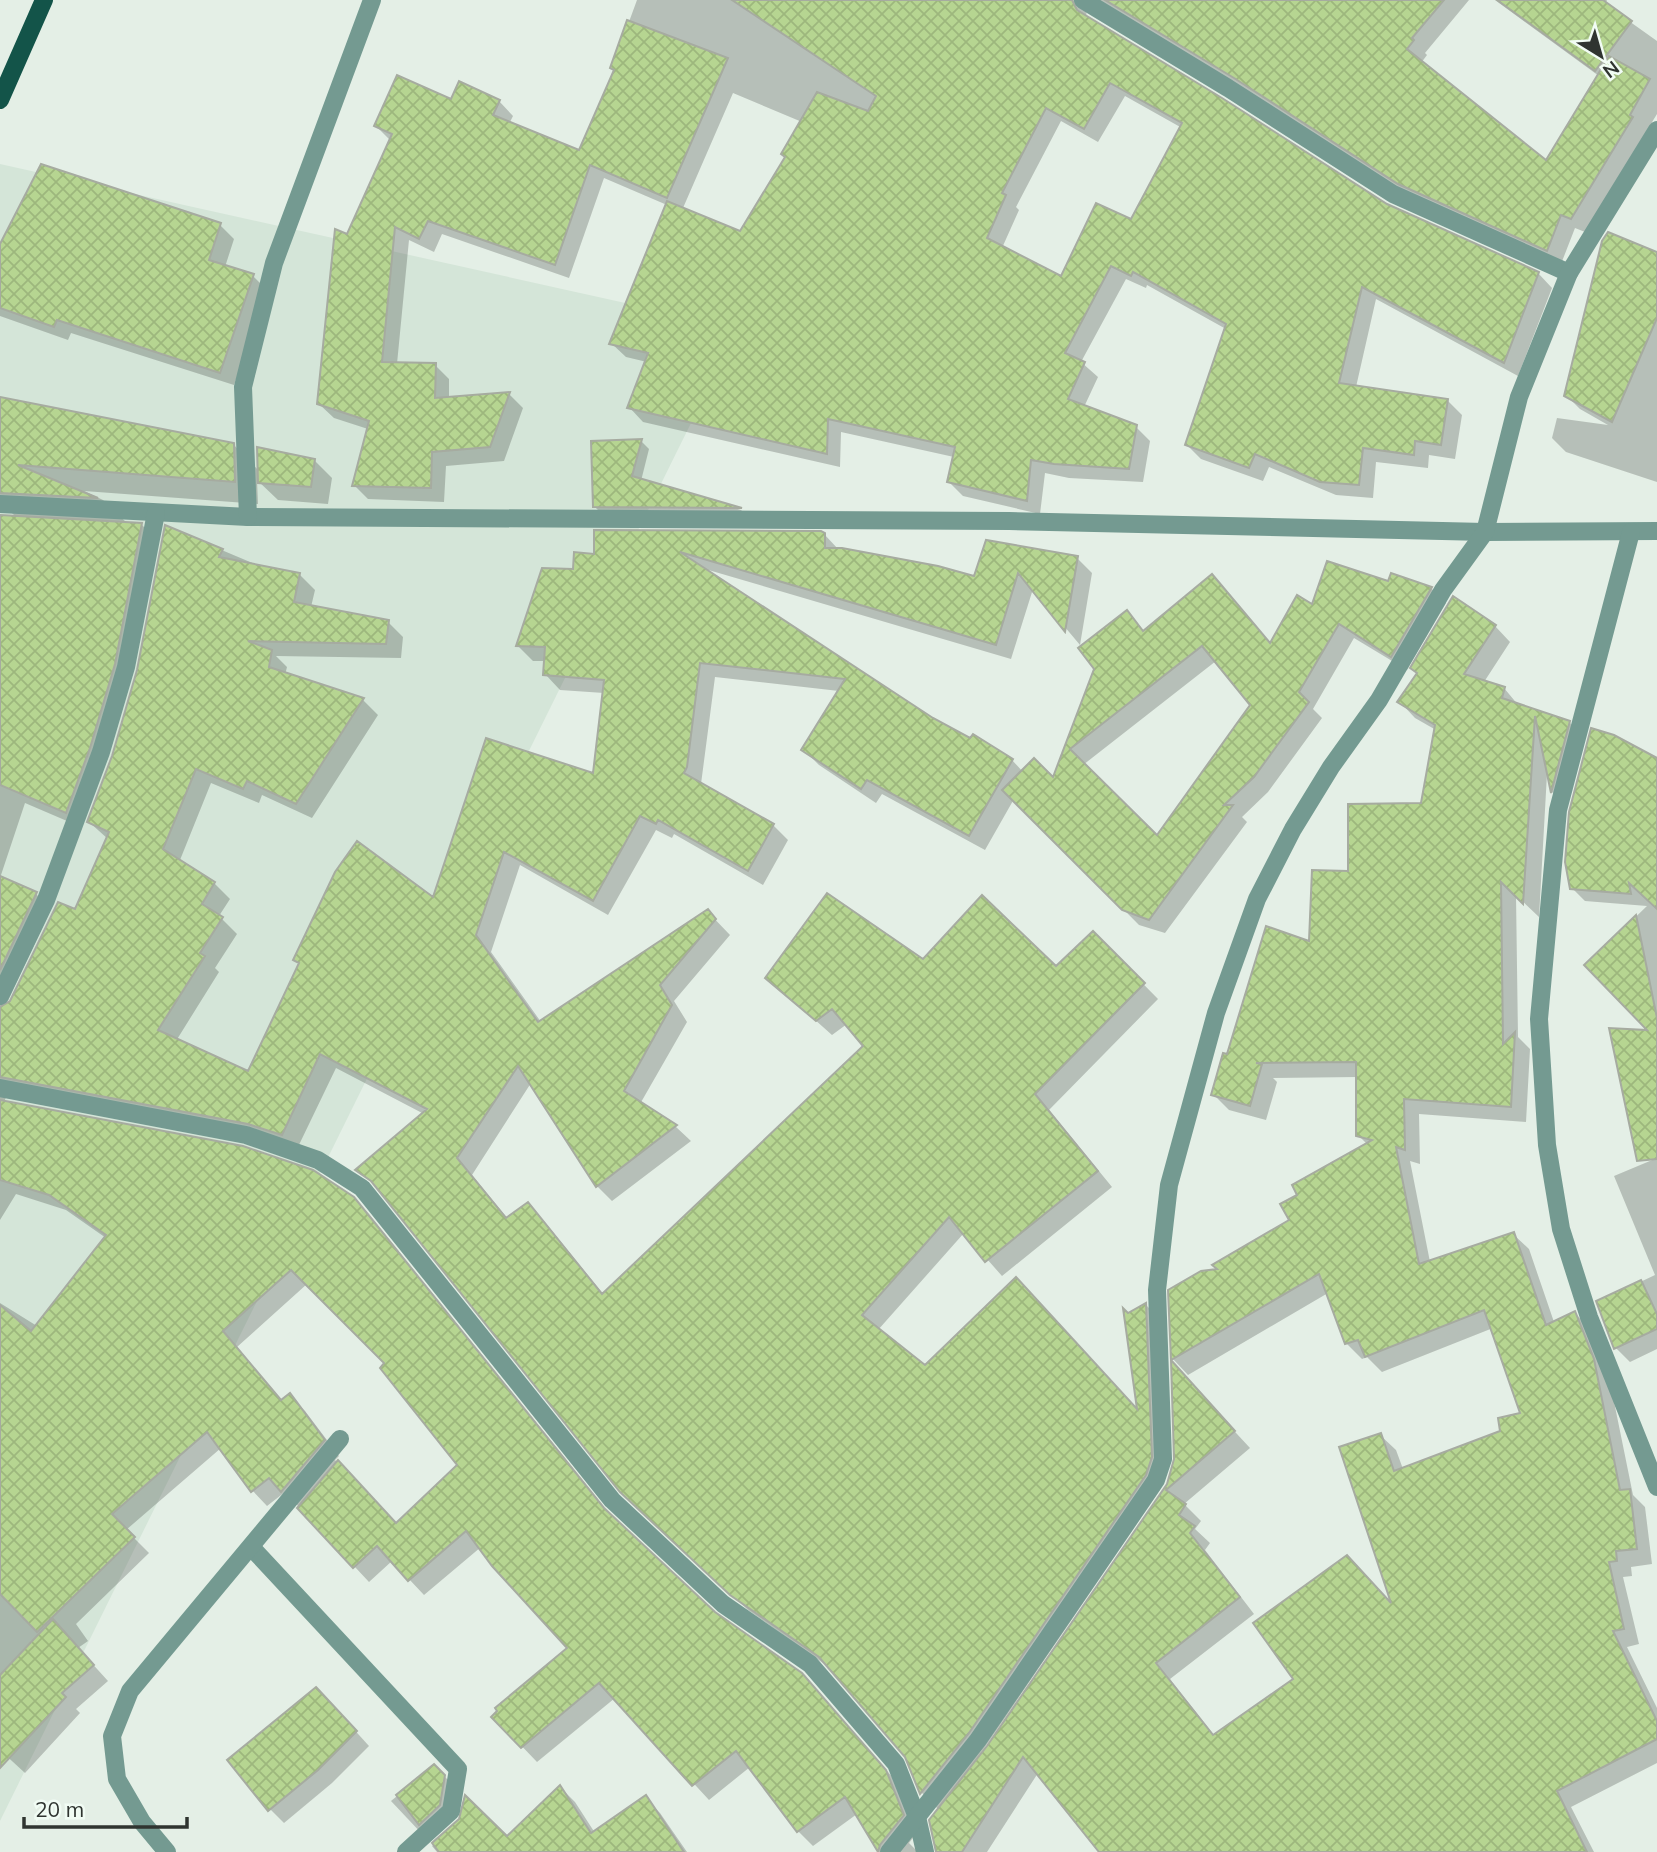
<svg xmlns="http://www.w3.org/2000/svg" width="1657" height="1852" viewBox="0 0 1657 1852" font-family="Mulish,sans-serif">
<defs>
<pattern id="building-cross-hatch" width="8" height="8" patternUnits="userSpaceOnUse" patternTransform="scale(1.75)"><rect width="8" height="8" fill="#b6d591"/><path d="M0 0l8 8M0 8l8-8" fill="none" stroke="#9db77d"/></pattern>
</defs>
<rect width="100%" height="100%" fill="#e4efe6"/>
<polygon fill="#d4e5d8" points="0,164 738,328 0,1821"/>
<g fill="#0003" fill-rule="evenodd">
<path d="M637,0H1469L1425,53L1427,55L1421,63L1547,162L1599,76L1495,0H1607L1605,4L1657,41V114L1585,232L1575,228L1561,264L1415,198L1087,9L1086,17L1386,205L1538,273L1552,288L1518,376L1376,299L1356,387L1448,401L1462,415L1455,459L1429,455L1428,468L1376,462L1373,498L1336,495L1269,467L1263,481L1201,459L1187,445L1226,329L1147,285L1146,288L1126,279L1081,362L1098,377L1084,407L1136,427L1150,441L1143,482L1069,478L1045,473L1040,514L963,496L949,482L954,457L841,432L840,467L643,422L629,407L647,362L626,357L611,343L667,205L604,178L569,278L442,234L434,252L409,240L397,364L435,365L449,379V398L509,394L523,408L504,461L446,466L444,502L368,499L354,485L368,429L334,418L319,404L348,237L391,141L376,126L452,101H499L513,116L509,124L580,152L615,71L612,68ZM733,93L802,122L787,158L741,233L683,208ZM1125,96L1182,128L1131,221L1061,278L1002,248L1019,210L1016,207L1061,121L1098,142Z"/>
<polygon points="220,225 234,239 225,267 253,276 267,290 234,385 71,333 68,340 0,316 0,256"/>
<polygon points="1657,254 1657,482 1566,452 1552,438 1557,418 1608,425 1580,409 1566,395"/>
<path d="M0,399L233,444L259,471L314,460L332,478L328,504L278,500L257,480L258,504L84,491L103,500L128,524L142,525L157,540L81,827L25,803L0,878L36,894L51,909L5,1007L12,1002L76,912L108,839L89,822L113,757L139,671L167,527L264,568L299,574L315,590L311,607L388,622L403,637L401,658L276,656L287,667L285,675L363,700L378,715L312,818L262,795L259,803L211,783L180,860L214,883L230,899L219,916L237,934L215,968L219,972L176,1041L248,1074L434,900L595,776L604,693L560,690L545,674L546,661H533L518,646L574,570L596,556L824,534L839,550L975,578L1077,558L1092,573L1080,645L1033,589L1011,659L705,569L932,719L1012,760L1023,772L1053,780L1127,612L1145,632L1212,576L1271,644L1313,606L1389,584L1431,588L1446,603L1407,670L1354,638L1313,709L1322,718L1268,792L1242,817L1247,822L1165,933L1139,925L1014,799L985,850L882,794L876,803L819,765L804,750L839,691L715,677L701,784L773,825L788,840L763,885L674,834L672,838L656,830L608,915L520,865L491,952L541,1022L707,911L730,935L674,1001L687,1022L640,1104L676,1127L691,1141L612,1201L597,1186L531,1083L472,1175L508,1219L528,1205L543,1220L604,1295L866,1047L847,1024L832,1035L768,978L923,961L1056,968L1093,933L1158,999L1049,1110L1112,1187L1002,1276L964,1233L878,1330L925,1367L1139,1413L1128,1315L1146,1305L1161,1320L1166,1473L1160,1490L981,1753L983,1755L1167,1487L1176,1459L1186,1379L1250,1448L1184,1504L1201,1521L1195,1529L1210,1543L1205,1550L1254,1614L1170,1679L1215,1736L1394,1608L1380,1435L1396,1450L1403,1469L1502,1432L1522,1414L1493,1328L1382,1372L1367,1357L1362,1359L1346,1343L1328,1293L1188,1375L1173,1359L1170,1291L1220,1270L1291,1220L1300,1195L1368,1145L1358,1135V1077L1273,1078L1277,1082L1266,1120L1229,1110L1213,1094L1228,1057L1310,944L1350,873L1422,804L1436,730L1415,718L1400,702L1495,626L1510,642L1484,682L1504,688L1519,706L1569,722L1585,738L1567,807L1552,792L1547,774L1539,917L1516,895L1518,1037L1530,1049L1526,1122L1419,1114L1420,1164L1410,1161L1430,1262L1513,1234L1529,1249L1554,1322L1575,1313L1590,1329L1609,1377L1633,1495L1645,1507L1652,1564L1631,1567L1632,1576L1623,1577L1639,1644L1627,1647L1657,1708V1763L1571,1807L1594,1852H1102L1038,1773L987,1852H937L939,1810L922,1793L906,1756L830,1668L748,1610L638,1507L381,1191L358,1170L424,1114L336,1068L297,1149L7,1095L4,1102L353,1198L369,1214L616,1522L714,1614L801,1674L817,1690L901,1787L918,1831L909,1843L918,1852H879L857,1814L813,1846L798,1831L750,1767L709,1800L615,1698L537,1762L494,1717L569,1648L481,1547L424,1595L392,1561L369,1582L285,1492L267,1506L252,1490L221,1448L126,1530L149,1553L76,1624L88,1641L78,1648L108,1681L76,1709L80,1713L25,1773L0,1750V1303L37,1326L106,1238L66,1210L16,1194L0,1220V517L17,518L0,501ZM1216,661L1252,704L1157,838L1083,765ZM307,1284L386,1363L459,1465L396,1525L335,1460L339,1456L305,1411L289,1396L282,1401L237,1347Z"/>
<polygon points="641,441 649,449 641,481 741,510 747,516 603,515 595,507"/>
<polygon points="1657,768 1657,1095 1652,1032 1586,965 1647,906 1585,901 1572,888"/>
<polygon points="1657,1158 1657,1349 1630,1362 1616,1348 1598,1302 1655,1275 1614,1176"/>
<polygon points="330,1703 369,1746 332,1783 284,1823 270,1809"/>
<polygon points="434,1766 453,1785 448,1814 424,1836 391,1801"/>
<polygon points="560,1787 575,1802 595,1833 645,1798 660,1813 687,1852 437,1852 432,1846 461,1820 507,1838"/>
</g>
<g fill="url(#building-cross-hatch)" stroke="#a6aba0" stroke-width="2" fill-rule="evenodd">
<path d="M732,0H1072L1077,10L1222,98L1387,204L1539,272L1504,363L1362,287L1339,383L1448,399L1441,445L1415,441L1414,455L1363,448L1359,485L1320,482L1255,454L1249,468L1185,445L1226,324L1133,272L1131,276L1111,266L1065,353L1085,362L1068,399L1137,425L1129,469L1054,464L1031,460L1027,501L947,482L955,447L828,419L827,454L627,408L648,353L609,344L667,201L740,231L785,157L781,154L817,92L868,111L876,96ZM1110,83L1182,123L1131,219L1096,203L1061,276L987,238L1006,195L1002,193L1046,108L1084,129Z"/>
<polygon points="1105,0 1444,0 1412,38 1414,40 1407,49 1546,160 1609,56 1650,79 1630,115 1633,117 1571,219 1561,215 1547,251 1398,184 1234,78"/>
<polygon points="1497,0 1603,0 1632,21 1595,71"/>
<polygon points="627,20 728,58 667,198 590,165 555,265 428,221 419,239 395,227 382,362 436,363 435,398 510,392 490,447 432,452 431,488 352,486 369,421 317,404 335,229 347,234 392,134 374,126 397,75 451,99 459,81 500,100 493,115 579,150 614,70 610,68"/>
<polygon points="41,164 221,223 209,260 254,274 220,373 57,320 54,327 0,308 0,244"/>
<polygon points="1608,232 1657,252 1657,318 1612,422 1564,396 1602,241"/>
<polygon points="0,397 234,443 235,482 18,465 98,498 0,493"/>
<polygon points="642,439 632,476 742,508 593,507 591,441"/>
<polygon points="257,447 315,459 311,487 258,483"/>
<polygon points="0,515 142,523 115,664 90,748 66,813 0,785"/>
<polygon points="165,525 223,549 219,557 300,573 294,602 389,620 386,644 248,641 272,650 269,667 364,698 296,804 247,781 243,789 196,769 163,849 215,882 202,904 223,917 200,953 205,956 158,1030 248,1071 299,963 293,960 335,872 357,841 433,897 486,738 593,773 604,680 543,675 545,647 516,646 542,568 573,569 574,552 594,554 594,530 821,531 825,533 825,548 842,548 938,566 974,576 986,540 1078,556 1065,632 1018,573 996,645 680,552 933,718 970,738 973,734 1013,759 969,836 867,780 861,789 801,750 845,679 700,663 687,767 684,773 774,824 748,871 658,820 656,824 640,816 593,901 504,852 476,935 538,1022 708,909 716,919 660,985 672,1005 624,1091 677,1125 596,1187 518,1066 457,1158 506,1218 528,1202 602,1294 863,1046 832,1009 816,1021 765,978 827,893 923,959 982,895 1056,966 1093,931 1145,983 1035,1094 1098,1171 985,1262 949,1217 862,1315 925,1365 1016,1277 1137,1409 1123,1308 1128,1313 1146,1303 1152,1457 1146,1475 969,1733 920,1794 905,1757 819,1657 730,1595 620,1492 371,1181 355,1170 427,1109 320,1054 282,1135 248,1124 0,1077 0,1007 10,1001 58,902 75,909 109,832 87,822 112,756 137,670"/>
<path d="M1327,561L1388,581L1391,573L1432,587L1391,657L1339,624L1299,692L1309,702L1254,777L1224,805H1233L1149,920L1122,910L1002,790L1034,758L1053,777L1094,669L1078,648L1127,610L1143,631L1212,574L1270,643L1297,595L1312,604ZM1202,646L1250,705L1157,835L1070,749Z"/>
<polygon points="1453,596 1496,625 1464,674 1505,687 1502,698 1570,721 1551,793 1535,716 1523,904 1501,882 1503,1044 1515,1032 1511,1107 1404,1099 1405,1150 1396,1147 1419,1264 1514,1232 1546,1325 1575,1311 1594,1359 1620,1490 1630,1489 1637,1549 1616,1551 1617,1561 1609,1562 1624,1629 1613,1631 1657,1721 1657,1739 1557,1791 1587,1852 1099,1852 1023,1757 962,1852 936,1852 929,1820 987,1746 1167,1484 1174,1459 1171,1360 1235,1431 1166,1490 1186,1504 1179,1515 1195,1526 1190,1533 1240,1597 1156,1663 1213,1735 1293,1679 1253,1623 1347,1555 1391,1603 1339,1447 1381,1433 1394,1471 1500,1431 1498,1418 1520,1413 1484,1310 1365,1357 1358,1340 1345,1344 1319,1274 1171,1360 1168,1290 1201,1271 1217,1269 1212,1265 1289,1220 1280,1204 1297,1195 1292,1185 1372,1140 1356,1136 1356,1062 1256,1063 1262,1064 1250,1106 1211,1095 1223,1053 1227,1054 1266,926 1309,941 1312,870 1348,871 1348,804 1421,803 1435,725 1397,702 1417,673 1410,668"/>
<polygon points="1591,728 1614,735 1657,758 1657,909 1629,883 1631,894 1570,889 1565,862 1569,812"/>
<polygon points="0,876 37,892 0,970"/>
<polygon points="1636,915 1657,1018 1657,1159 1637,1161 1609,1028 1647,1030 1584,965"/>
<polygon points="0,1100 243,1146 313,1170 354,1197 604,1508 715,1612 802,1673 886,1770 904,1815 880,1845 878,1852 845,1797 797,1832 736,1751 692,1786 599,1683 521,1748 491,1717 497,1711 495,1708 567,1648 492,1566 466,1531 408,1581 377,1546 353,1568 297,1508 338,1460 396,1523 457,1465 380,1368 384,1363 291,1270 223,1331 281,1400 290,1393 325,1440 281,1492 269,1478 251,1492 207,1432 112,1514 135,1537 37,1632 0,1594 0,1305 31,1331 106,1235 49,1195 0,1180"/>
<polygon points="1641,1280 1657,1314 1657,1329 1614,1349 1596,1301"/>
<polygon points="53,1619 94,1665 62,1693 66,1697 0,1768 0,1675"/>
<polygon points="316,1687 357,1731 318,1770 268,1811 227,1760"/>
<polygon points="434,1764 445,1775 440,1805 419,1825 396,1795"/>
<polygon points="560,1785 591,1833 646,1795 684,1852 439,1852 432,1843 459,1819 465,1795 507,1836"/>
</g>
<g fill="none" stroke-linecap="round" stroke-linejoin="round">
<g stroke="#749a91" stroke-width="18">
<polyline points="1083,0 1228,88 1393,194 1569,273"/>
<polyline points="0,504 248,517 1009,521 1485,532 1657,531"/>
<polyline points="248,517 243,387 274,263 372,0"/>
<polyline points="1631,532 1558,810 1539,1019 1547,1145 1561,1229 1589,1317 1657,1487"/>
<polyline points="0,996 46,900 101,752 126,667 156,513"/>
<polyline points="0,1088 246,1135 318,1160 362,1188 612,1500 723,1604 810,1664 896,1764 917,1817 925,1852"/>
<polyline points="251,1547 458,1769 451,1811 406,1852"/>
<polyline points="167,1852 142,1822 117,1779 112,1736 130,1691 340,1439"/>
<polyline points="889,1852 978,1740 1156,1480 1163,1459 1157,1290 1169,1185 1216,1013 1257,899 1293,829 1331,767 1379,700 1443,590 1485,532 1519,397 1569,273 1657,130"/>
</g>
<polyline stroke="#135449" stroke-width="18" points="0,100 44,0"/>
</g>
<g transform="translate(1601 56) rotate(143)" stroke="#f1fcf4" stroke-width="5" paint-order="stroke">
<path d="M0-5L12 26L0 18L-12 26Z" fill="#2f3430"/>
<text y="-10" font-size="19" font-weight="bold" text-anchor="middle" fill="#2f3430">N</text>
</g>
<path d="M24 1817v10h163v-10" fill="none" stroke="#2f3430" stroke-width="3.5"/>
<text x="35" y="1817" font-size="21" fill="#2f3430" stroke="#f1fcf4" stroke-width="5" paint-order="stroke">20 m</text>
</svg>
